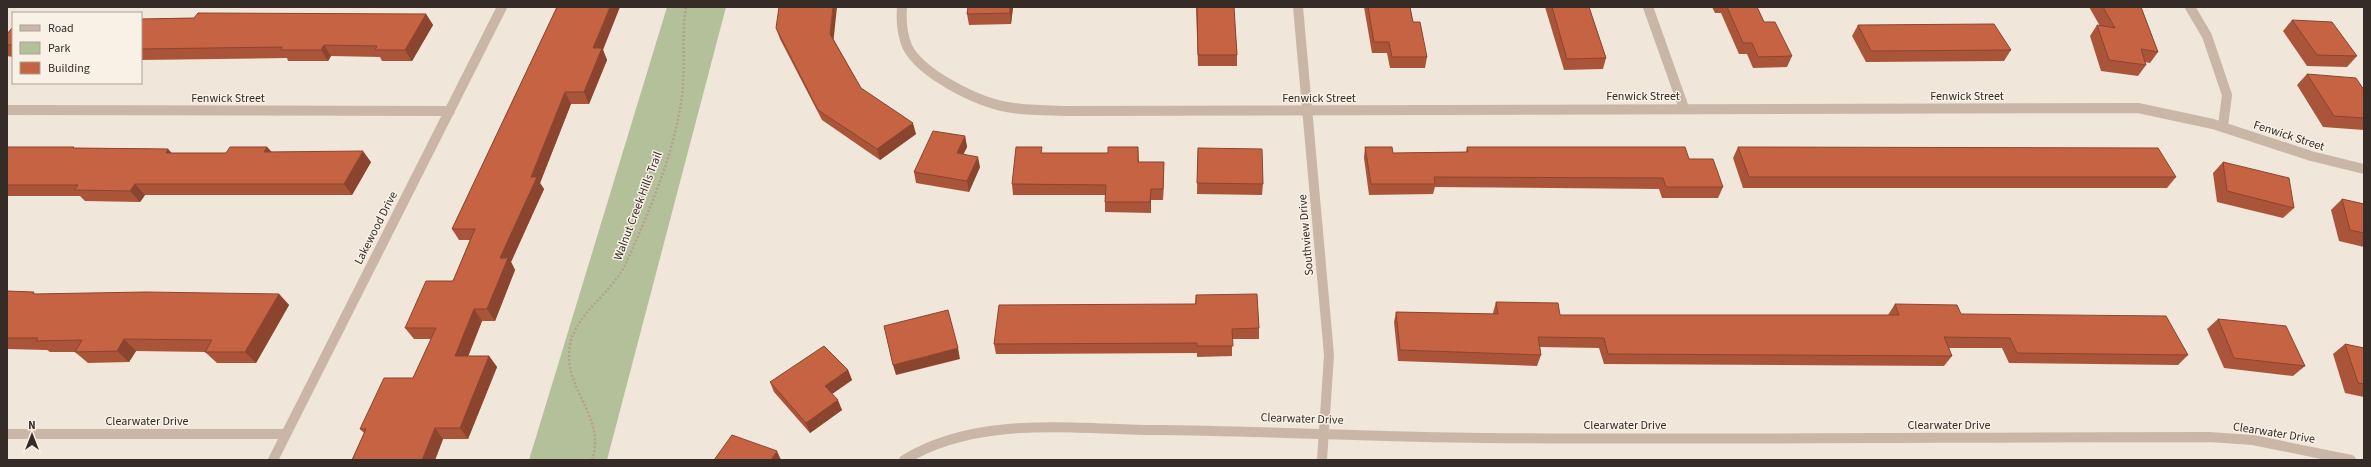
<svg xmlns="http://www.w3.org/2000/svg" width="2371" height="467" viewBox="0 0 2371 467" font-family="'Source Sans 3',sans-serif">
<rect width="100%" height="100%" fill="#f1e6da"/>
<polygon fill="#b3c09a" points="667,7 726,7 607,460 529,460"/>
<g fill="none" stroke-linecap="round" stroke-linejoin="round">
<path stroke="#b5a090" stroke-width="2.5" stroke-dasharray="2 2" stroke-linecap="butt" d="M592,460C607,416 562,390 570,345C576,312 614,292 627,261C650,209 675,152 682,95C686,65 681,36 686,7"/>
<g stroke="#c9b6a6" stroke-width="10">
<path d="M902,7C901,20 902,34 907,46C920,74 978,102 1007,107C1027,111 1048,110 1068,111L2138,108L2213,124L2311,156L2364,169"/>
<polyline points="1298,7 1329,355 1322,460"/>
<polyline points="1648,7 1684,108"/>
<polyline points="2190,7 2207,36 2227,95 2223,126"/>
<polyline points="7,110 450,111"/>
<polyline points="7,434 286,434"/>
<polyline points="273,460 502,7"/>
<path d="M904,460C977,415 1072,429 1155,430C1265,431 1374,437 1484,438C1726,440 1967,437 2209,437L2253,440L2351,460"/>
</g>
</g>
<g fill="#aa553a">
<polygon points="557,7 603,50 607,60 589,104 571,104 540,183 544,189 511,262 515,270 495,321 482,321 468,356 489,356 497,367 468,439 443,439 435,460 352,460 364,433 360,429 413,378 431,339 414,339 405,328 453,281 470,240 459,240 452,229"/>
<polygon points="968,7 1013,7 1011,24 969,25 967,14"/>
<polygon points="1196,7 1234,7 1237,55 1237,66 1198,66"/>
<polygon points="1364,7 1410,7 1413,22 1427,57 1425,68 1390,68 1387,53 1372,53"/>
<polygon points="1545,7 1589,7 1606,58 1603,69 1564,70"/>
<polygon points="1712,7 1757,7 1764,22 1792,56 1787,67 1753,68 1747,54 1739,54 1721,13 1715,13"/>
<polygon points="2089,7 2141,7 2158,52 2150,63 2145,62 2146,65 2138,76 2101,71 2090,36 2097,25 2100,26"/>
<polygon points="426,14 433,25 412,61 382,61 380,57 331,56 328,61 288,61 287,58 141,60 141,19"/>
<polygon points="2292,20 2357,56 2347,67 2307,66 2283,31"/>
<polygon points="1858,25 2011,50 2004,61 1866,62 1852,36"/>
<polygon points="13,27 13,57 7,56 7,34"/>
<polygon points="776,28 834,40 861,88 916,134 880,160 822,120 780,39"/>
<polygon points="2307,74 2364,90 2364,130 2323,127 2297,85"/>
<polygon points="965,136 967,147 963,154 980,167 969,192 916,183 914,172"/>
<polygon points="7,147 76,148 168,149 171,153 226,153 267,147 272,152 371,162 352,195 145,195 140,202 85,201 80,196 7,196"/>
<polygon points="1138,147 1139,162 1164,162 1163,200 1151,200 1151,213 1105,212 1105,195 1013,195 1012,184 1043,153 1108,153"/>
<polygon points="1365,147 1393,153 1466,152 1467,147 1689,159 1723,187 1718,198 1662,198 1659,189 1435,187 1433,194 1369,195 1364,158"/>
<polygon points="1738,147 2176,177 2167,188 1743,188 1733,158"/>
<polygon points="1198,148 1263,184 1262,195 1197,194"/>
<polygon points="2223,162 2294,208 2283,218 2217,202 2213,173"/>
<polygon points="2342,199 2364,204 2364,247 2339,241 2331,210"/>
<polygon points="7,291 37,294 279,294 289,305 256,363 217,363 205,352 136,351 129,362 88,363 75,352 50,352 47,350 7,349"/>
<polygon points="1196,295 1259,328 1259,339 1232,339 1232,356 1197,357 1197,353 996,354 994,344 1195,304"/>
<polygon points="1496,302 1560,315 1888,315 1895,304 1961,314 2188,355 2178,365 2009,363 2002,348 1949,348 1952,356 1944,366 1604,364 1599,348 1540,347 1541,355 1537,366 1398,361 1394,322 1396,312 1493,314 1493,313"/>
<polygon points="2218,319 2305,366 2293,376 2224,368 2207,329"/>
<polygon points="2345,344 2364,348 2364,397 2345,393 2333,354"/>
<polygon points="848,370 852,380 832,394 842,410 810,433 774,392 770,382"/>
</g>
<g fill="#8b452f">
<polygon points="610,7 620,7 603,50 607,60 589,104 584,92 593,48"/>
<polygon points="833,7 837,7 833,45 830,34"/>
<polygon points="1010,7 1013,7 1011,24 1010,13"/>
<polygon points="426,14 433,25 412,61 405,50"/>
<polygon points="324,45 331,56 328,61 321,50"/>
<polygon points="565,92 571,104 540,183 544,189 511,262 515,270 495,321 487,309 500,258 531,177"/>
<polygon points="913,123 916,134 880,160 877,149"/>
<polygon points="965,136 967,147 959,164 957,153"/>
<polygon points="267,147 276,158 264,152"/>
<polygon points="168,149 178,160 166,153"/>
<polygon points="363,151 371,162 352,195 344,184"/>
<polygon points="978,157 980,167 969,192 967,181"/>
<polygon points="1164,162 1164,173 1163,200 1163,189"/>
<polygon points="135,184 145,195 140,202 130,191"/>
<polygon points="1151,189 1151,213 1150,202"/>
<polygon points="279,294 289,305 256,363 245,352"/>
<polygon points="474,309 482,321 464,367 455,356"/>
<polygon points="124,339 136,351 129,362 117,351"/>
<polygon points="958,348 960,359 896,375 893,365"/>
<polygon points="489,356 497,367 468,439 460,428"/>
<polygon points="848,370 852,380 829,396 825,386"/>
<polygon points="838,400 842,410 810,433 806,423"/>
<polygon points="435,428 443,439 435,460 422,460"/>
<polygon points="777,451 781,460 771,460"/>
</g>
<g fill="#c66343" stroke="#8b452f">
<polygon points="557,7 610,7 593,48 602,48 584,92 565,92 531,177 537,177 500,258 508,258 487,309 474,309 455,356 489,356 460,428 435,428 422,460 352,460 366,429 360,429 384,378 413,378 436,328 405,328 426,281 453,281 475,229 452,229"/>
<polygon points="779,7 833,7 830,34 861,88 913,123 877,149 818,110 776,28"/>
<polygon points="968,7 1010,7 1010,13 967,14"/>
<polygon points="1197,7 1234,7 1237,55 1198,55"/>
<polygon points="1368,7 1410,7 1413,22 1420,22 1427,57 1392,57 1389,42 1374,42"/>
<polygon points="1552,7 1589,7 1606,58 1567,59"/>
<polygon points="1727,7 1757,7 1764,22 1775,22 1792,56 1758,57 1752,43 1743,43"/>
<polygon points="2103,7 2141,7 2158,52 2141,49 2146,65 2109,60 2097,25 2115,28"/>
<polygon points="198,13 426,14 405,50 375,50 377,46 324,45 321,50 281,50 282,47 141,49 141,19 194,18"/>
<polygon points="2292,20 2332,22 2357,56 2317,55"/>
<polygon points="1994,24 2011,50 1871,51 1858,25"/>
<polygon points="13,27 13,45 7,45 7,34"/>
<polygon points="2307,74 2356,78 2364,90 2364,118 2334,116"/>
<polygon points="933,131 965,136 957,153 978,157 967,181 914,172"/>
<polygon points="7,147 74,147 73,148 168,149 166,153 226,153 230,147 267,147 264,152 363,151 344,184 135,184 130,191 74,190 78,185 7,185"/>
<polygon points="1016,147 1042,147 1041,153 1108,153 1108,147 1138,147 1138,162 1164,162 1163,189 1151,189 1150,202 1105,202 1106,185 1012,184"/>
<polygon points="1365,147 1392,147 1393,153 1468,152 1467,147 1685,147 1689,159 1713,159 1723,187 1666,187 1663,178 1434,177 1435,184 1371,184"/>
<polygon points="1738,147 2158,148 2176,177 1749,177"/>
<polygon points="1198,148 1262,149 1263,184 1197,183"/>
<polygon points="2223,162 2289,178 2294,208 2227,191"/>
<polygon points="2342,199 2364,204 2364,233 2350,230"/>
<polygon points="7,291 34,292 33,294 146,292 279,294 245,352 205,352 212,340 124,339 117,351 75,352 82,340 36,341 38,338 7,338"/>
<polygon points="1257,294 1259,328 1232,329 1233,346 1197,346 1197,343 994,344 999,305 1196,304 1196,295"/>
<polygon points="1496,302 1558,303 1560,315 1899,315 1895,304 1957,305 1961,314 2166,316 2188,355 2017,353 2010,338 1944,337 1952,356 1608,354 1604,338 1538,337 1541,355 1400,350 1396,312 1498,314"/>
<polygon points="948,310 958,348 893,365 884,326"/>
<polygon points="2218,319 2286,326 2305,366 2234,358"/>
<polygon points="2345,344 2364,348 2364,384 2358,383"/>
<polygon points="824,346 848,370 825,386 838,400 806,423 770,382"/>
<polygon points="732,435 777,451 771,460 714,460"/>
</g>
<g text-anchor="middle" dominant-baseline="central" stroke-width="3" stroke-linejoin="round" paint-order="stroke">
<g font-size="12" fill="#352b27" stroke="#f9f0e6">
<text x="1643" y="96">Fenwick Street</text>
<text x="1967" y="96">Fenwick Street</text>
<text x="228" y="98">Fenwick Street</text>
<text x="1319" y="98">Fenwick Street</text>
<text transform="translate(2289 136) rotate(18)">Fenwick Street</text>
<text transform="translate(638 206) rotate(-69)">Walnut Creek Hills Trail</text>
<text transform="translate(376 228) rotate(-63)">Lakewood Drive</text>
<text transform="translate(1306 235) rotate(-95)">Southview Drive</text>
<text transform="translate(1302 419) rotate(2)">Clearwater Drive</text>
<text x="147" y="421">Clearwater Drive</text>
<text x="1625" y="425">Clearwater Drive</text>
<text x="1949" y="425">Clearwater Drive</text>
<text transform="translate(2274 433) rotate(9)">Clearwater Drive</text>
</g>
</g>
<rect width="2371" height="467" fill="none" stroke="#352b27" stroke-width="16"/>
<rect x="12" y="12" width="130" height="72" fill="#f9f0e6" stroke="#aba19a"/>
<rect x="20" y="25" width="20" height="6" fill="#c9b6a6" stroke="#aba19a"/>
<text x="48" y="32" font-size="12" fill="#352b27">Road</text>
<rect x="20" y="42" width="20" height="12" fill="#b3c09a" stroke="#aba19a"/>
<text x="48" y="52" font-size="12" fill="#352b27">Park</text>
<rect x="20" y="62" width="20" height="12" fill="#c66343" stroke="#aba19a"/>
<text x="48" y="72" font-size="12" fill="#352b27">Building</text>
<g transform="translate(32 435)" stroke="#f9f0e6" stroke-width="3" paint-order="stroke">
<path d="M0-3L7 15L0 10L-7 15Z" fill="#352b27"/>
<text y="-6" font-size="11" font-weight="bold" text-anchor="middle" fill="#352b27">N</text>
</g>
</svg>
